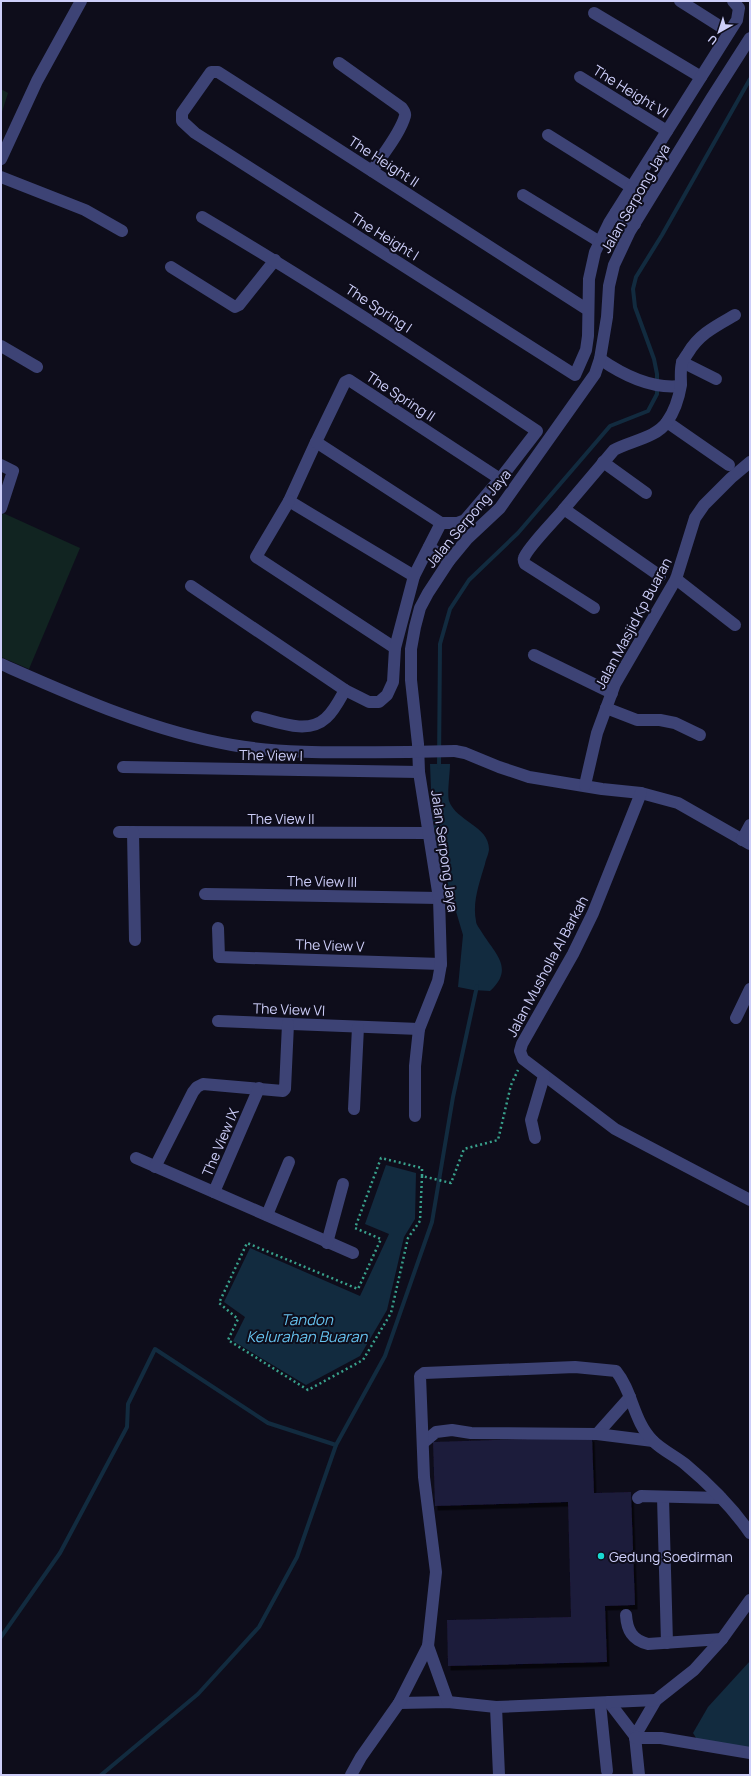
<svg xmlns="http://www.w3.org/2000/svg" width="751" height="1776" viewBox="0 0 751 1776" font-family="Manrope,sans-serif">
<defs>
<filter id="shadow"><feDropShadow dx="2.5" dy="4.5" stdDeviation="0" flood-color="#0009"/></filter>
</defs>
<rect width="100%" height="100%" fill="#0e0d1b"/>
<g fill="#112421">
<polygon points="1,89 8,93 1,115"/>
<polygon points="3,513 80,548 29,669 1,657 1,517"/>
</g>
<g fill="#122b3f">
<path d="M430,764H450C450,774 447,792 449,801C456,821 489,826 489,849C489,853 486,859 485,864C480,881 472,902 476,921C476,924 479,928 481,931C495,954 515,968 490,991L473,990L458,987L463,935L437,847L432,813Z"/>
<polygon points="386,1165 416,1173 415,1219 404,1237 387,1310 360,1356 306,1385 233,1341 245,1317 224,1302 250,1248 360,1296 389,1234 365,1224"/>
<polygon points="750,1661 750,1752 701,1746 693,1733 708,1707"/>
</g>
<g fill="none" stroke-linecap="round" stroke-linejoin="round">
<g stroke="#122b3f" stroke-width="4">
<polyline points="439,767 440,644 450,609 469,580 518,533 610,426 648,411 657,394 657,374 654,359 635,307 633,289 636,277 662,235 750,79"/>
<polyline points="1,1637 60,1553 127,1427 128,1404 155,1349 268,1423 336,1445"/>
<polyline points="101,1775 198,1694 259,1627 297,1557 336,1445 385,1356 432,1222 453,1097 477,986"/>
</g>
</g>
<polygon fill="#1d1b3a" filter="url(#shadow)" points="592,1437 594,1493 631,1492 635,1605 605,1606 607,1662 448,1666 447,1620 571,1617 568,1502 435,1506 433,1442"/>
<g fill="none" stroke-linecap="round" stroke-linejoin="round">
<polyline stroke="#39a18c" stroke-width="2.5" stroke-dasharray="2 3" stroke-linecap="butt" points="422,1176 422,1168 381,1158 355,1228 381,1239 358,1289 247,1243 219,1303 238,1319 228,1340 308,1390 363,1360 391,1313 408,1238 420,1221 422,1176 451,1183 464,1149 498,1140 511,1085 518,1070"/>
<g stroke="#3d4375" stroke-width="12">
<polyline points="680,1 729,32"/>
<polyline points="594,13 701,77"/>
<path d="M339,63L402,108C404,111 406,113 405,116C400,134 382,155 372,171"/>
<polyline points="580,77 667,131"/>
<polyline points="548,135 631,187"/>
<polyline points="1,159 37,81 81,1"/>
<polyline points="1,177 85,210 122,231"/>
<polyline points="523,195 600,242"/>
<polyline points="616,212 635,224"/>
<polyline points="171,267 235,307 239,305 275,260"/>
<polyline points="588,310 218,72 211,72 182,113 182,121 195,133 575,375 586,350 588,336 589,279 595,252 609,223 737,20 739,8 733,1"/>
<polyline points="1,346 37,367"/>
<path d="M600,359C623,375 652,389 680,386"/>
<polyline points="682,362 716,379"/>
<polyline points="667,422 729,465"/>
<polyline points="316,442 289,501 414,576"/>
<polyline points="603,462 646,493"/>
<polyline points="1,465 13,471 1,508"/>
<polyline points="289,501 256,557 395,648"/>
<path d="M564,509L614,450C630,441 656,438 667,422C674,412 679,397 681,385C681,378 680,370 682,363C683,360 686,356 688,353C699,334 716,326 735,315"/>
<polyline points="441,523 316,442 345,382 349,380 500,479"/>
<polyline points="429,547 449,561"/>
<polyline points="676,579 735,625"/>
<path d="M191,586L345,690L369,702H379L387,695L393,682L395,648L414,576L441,523H457L465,520L500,479L537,431C426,357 317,285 202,217"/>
<path d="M594,608L525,564C524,562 523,560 524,558C527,548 556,519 564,509L660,576"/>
<polyline points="534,655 612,693"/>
<path d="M1,664C76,697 151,731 232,745C290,755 350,752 408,752"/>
<polyline points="606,708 637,720 660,720 675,723 700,735"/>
<path d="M257,717C278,722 308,735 326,718C334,711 340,699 345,690"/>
<polyline points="455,751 465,753 499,767 529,777 602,789 641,793 678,803 750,844"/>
<polyline points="123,767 419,772"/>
<polyline points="585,785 597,733 615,684 676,579 695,518 704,505 731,478 750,462"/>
<polyline points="641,793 593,913 573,954 522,1044 520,1051 523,1059 615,1129 750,1200"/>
<polyline points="119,832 428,833"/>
<polyline points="133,832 135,940"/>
<polyline points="742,840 750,825"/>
<polyline points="205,894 439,898"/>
<polyline points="218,928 219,957 441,964"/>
<polyline points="736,1018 750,989"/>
<polyline points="218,1021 419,1029"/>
<polyline points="354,1109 358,1027"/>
<polyline points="415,1116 415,1066 419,1029 438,981 441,964 439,898 419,772 418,744 411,680 411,649 415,627 420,608 428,593 449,561 468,538 500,508 595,374 600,359 607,317 609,286 614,265 630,231 711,99 750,38"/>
<polyline points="535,1138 531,1120 544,1076"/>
<polyline points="136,1158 353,1253"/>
<polyline points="155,1167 193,1092 197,1087 203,1084 283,1091 285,1089 288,1024"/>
<polyline points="214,1192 259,1088"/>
<polyline points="267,1215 289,1162"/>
<polyline points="327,1243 343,1184"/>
<polyline points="597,1434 630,1397"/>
<polyline points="423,1443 436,1432 452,1430 471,1433 597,1434 653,1441"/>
<polyline points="663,1497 667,1643"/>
<polyline points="638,1498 641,1496 721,1498"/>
<path d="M626,1615C627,1630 632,1640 648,1644L722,1639"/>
<path d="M428,1646L436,1572L424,1477L420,1376L424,1373L575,1367L616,1371C633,1392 633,1421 653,1441C662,1450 675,1456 685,1464C709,1484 732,1507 750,1533"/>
<polyline points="609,1702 635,1736 656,1700 694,1670 722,1639 750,1600"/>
<polyline points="399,1703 448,1702 496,1707 656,1700"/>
<polyline points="600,1703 607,1771"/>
<polyline points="496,1707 499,1775"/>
<polyline points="635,1736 639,1775"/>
<polyline points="635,1738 661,1738 750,1753"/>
<polyline points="351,1775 361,1757 399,1703 428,1646 448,1702"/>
</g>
<polyline stroke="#3d4375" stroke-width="12" points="408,752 455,751"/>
</g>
<circle fill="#18dad2" stroke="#0e0d1b" stroke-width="1.5" cx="601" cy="1556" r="4"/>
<g text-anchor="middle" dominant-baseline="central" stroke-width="4" stroke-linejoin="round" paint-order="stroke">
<g font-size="14" fill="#cdcef9" stroke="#0e0d1b">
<text transform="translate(631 91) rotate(32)">The Height VI</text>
<text transform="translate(384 161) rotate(33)">The Height II</text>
<text transform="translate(635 198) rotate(-60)">Jalan Serpong Jaya</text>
<text transform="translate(385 236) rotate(32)">The Height I</text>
<text transform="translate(379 308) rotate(33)">The Spring I</text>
<text transform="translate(401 396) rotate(33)">The Spring II</text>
<text transform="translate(468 518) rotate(-50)">Jalan Serpong Jaya</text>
<text transform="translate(633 623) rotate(-62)">Jalan Masjid Kp Buaran</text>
<text transform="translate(271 755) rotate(1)">The View I</text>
<text x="281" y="818">The View II</text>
<text transform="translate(445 851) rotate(82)">Jalan Serpong Jaya</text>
<text transform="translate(322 881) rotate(1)">The View III</text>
<text transform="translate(330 945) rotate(2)">The View V</text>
<text transform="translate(547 966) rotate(-62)">Jalan Musholla Al Barkah</text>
<text transform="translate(289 1009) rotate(2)">The View VI</text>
<text transform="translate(220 1142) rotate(-67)">The View IX</text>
</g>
<g font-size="14" fill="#cdcef9" stroke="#0e0d1b" text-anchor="start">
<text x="609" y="1556">Gedung Soedirman</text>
</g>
<g font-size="15" font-style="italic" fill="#66c2ee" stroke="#0e0d1b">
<text x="307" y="1319">Tandon<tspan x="307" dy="17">Kelurahan Buaran</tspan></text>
</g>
</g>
<rect width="751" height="1776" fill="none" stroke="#cdcef9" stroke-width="4"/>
<g transform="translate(719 32) rotate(219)" stroke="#0e0d1b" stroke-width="3" paint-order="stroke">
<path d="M0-3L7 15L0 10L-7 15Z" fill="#cdcef9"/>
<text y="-6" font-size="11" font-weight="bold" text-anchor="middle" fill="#cdcef9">U</text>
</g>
</svg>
